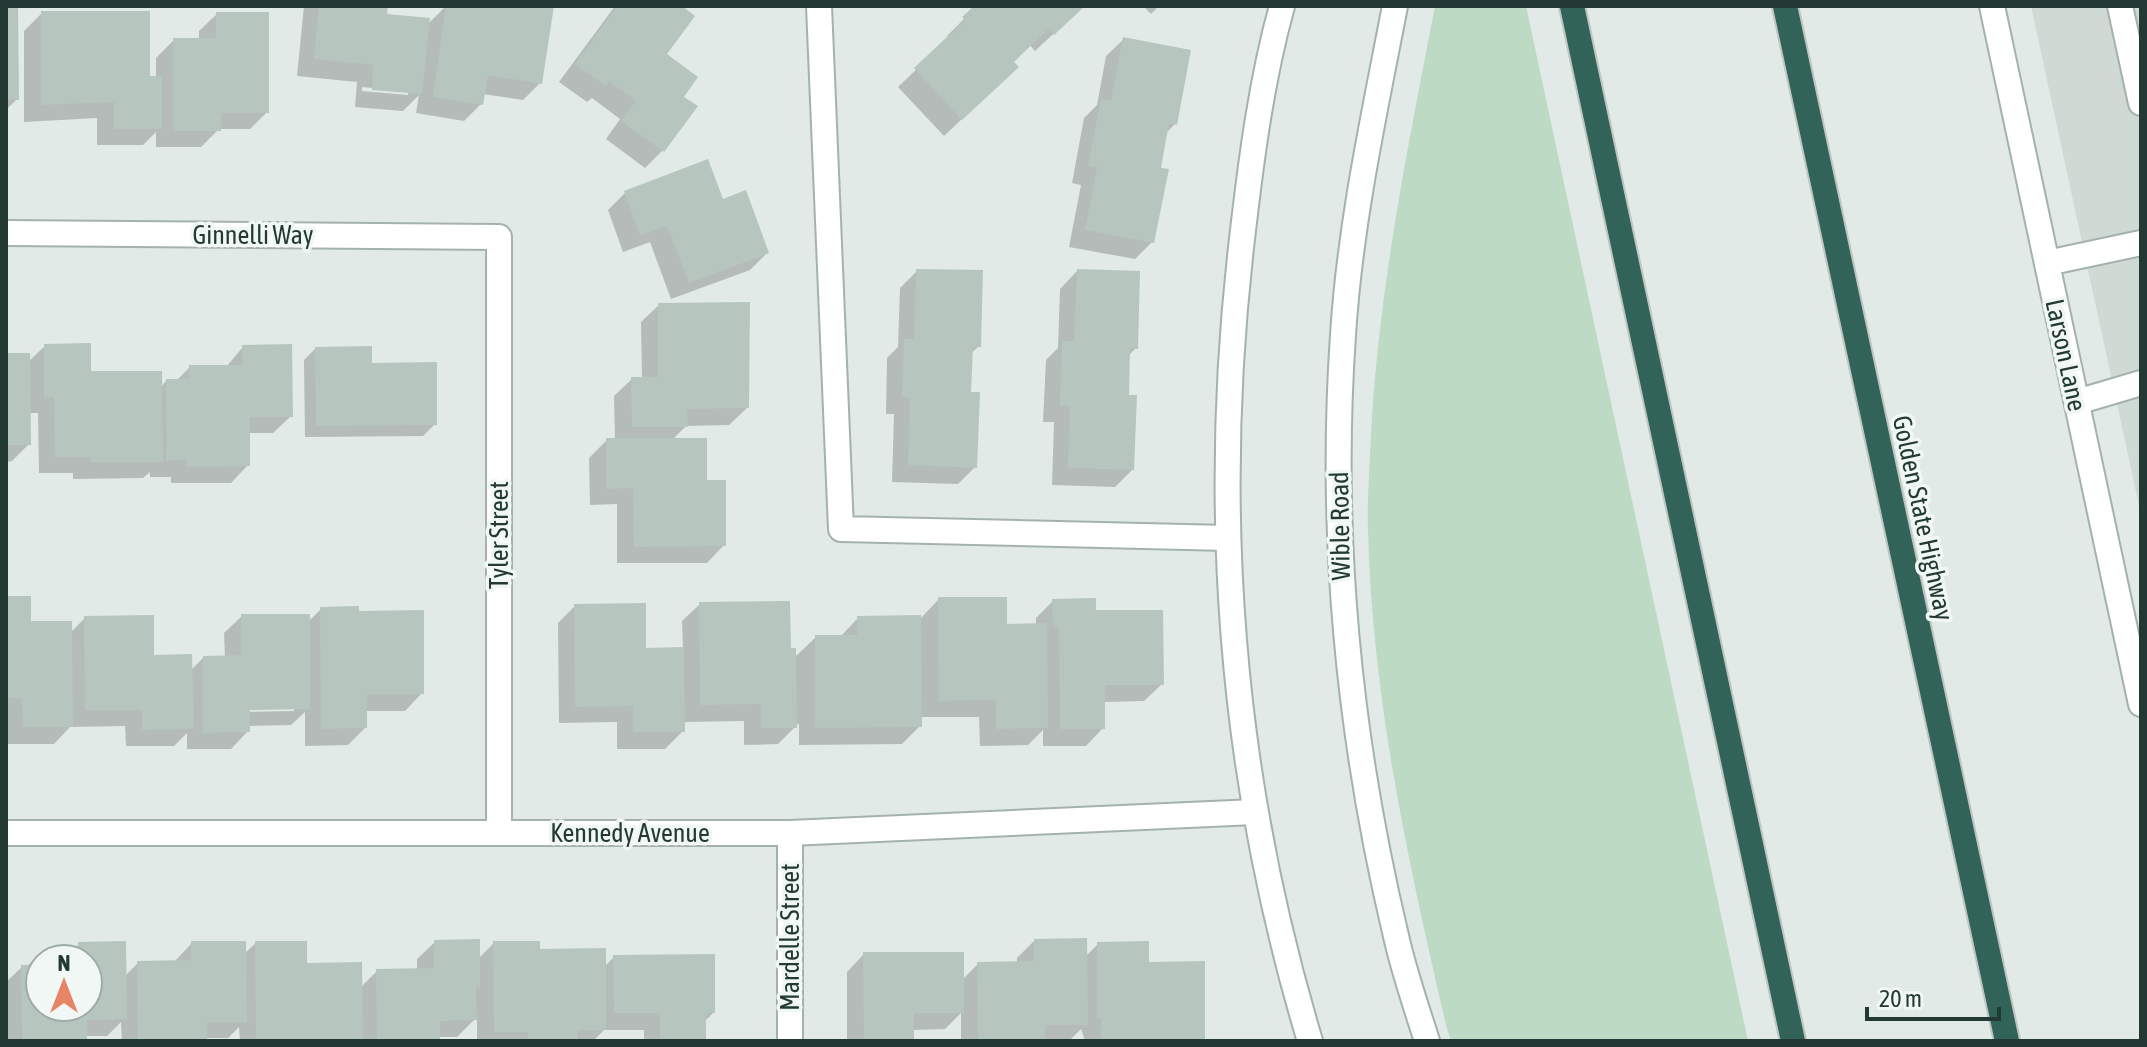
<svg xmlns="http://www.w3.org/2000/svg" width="2147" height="1047" viewBox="0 0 2147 1047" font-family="'Asap Condensed',sans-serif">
<rect width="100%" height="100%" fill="#e1eae6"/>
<polygon fill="#d0dad5" points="2031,6 2141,6 2141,515"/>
<path fill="#bcdac4" d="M1435,6H1526L1748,1041H1451L1446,1025C1408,861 1372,698 1368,529C1367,504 1369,480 1370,456C1376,302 1406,157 1435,6Z"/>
<g fill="#0003" fill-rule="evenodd">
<path d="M304,6H386L385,16L427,25L446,6L468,8V6H552L540,83L523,100L483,94L481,104L464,121L416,113L419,95L403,111L355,107L357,82L297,76ZM362,87L408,91V95L362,91Z"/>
<polygon points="615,6 679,6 664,54 681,97 662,151 645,168 606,139 620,119 592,98 587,102 559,82"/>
<polygon points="977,6 1083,6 1035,51 1030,45 1012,62 999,84 944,136 898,87 949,38 947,36"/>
<polygon points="1143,6 1159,6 1151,14"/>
<polygon points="6,7 17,99 6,110"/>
<polygon points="42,13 148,78 156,78 156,58 174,40 199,40 199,31 217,14 267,112 250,129 219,129 201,147 156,147 156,132 143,145 97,145 97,118 24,122 24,31"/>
<polygon points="1124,39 1175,124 1165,134 1158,170 1152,242 1135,259 1069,247 1081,185 1072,183 1084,118 1097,105 1106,56"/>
<polygon points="625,193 767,253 750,270 671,299 650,242 623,252 608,210"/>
<polygon points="917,271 979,346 970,354 969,394 975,467 958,484 892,482 894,414 886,414 887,358 898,347 900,288"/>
<polygon points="1077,271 1136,348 1128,356 1127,397 1132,470 1115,487 1052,485 1054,422 1043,422 1046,360 1058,348 1060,289"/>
<polygon points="659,305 747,408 729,425 686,426 672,440 705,482 724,545 707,563 617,563 617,504 590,505 589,458 607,440 615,440 614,396 632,379 642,379 641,322"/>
<polygon points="45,346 89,373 160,388 166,381 176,381 190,367 226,367 243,347 291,416 273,433 248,433 248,465 231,483 171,483 171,477 150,477 150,472 143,478 73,479 73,473 39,473 38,413 29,413 29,444 12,461 6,462 6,355 28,362"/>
<polygon points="316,348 370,365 435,424 423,436 305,437 304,360"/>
<path d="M6,598L29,623L70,633L85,618L152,657L191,670L203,658L225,657L224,633L242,616L308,622L321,609L422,693L405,711H365V728L348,745L305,746V712L291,725L248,726V731L231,749H187V733L174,746H126L125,726L70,727L54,744H6ZM294,707V711L240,712V708Z"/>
<polygon points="939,599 1005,626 1036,625 1036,618 1053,601 1094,612 1162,684 1144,701 1103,702 1103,728 1086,746 1043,746 1043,730 1028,745 980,746 979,717 920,717 920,726 902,744 799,745 799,723 778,744 744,745 744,721 683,722 683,731 665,749 617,749 617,722 559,723 558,623 575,606 644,650 683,649 682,621 700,604 789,650 794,658 816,637 841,636 858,618 921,618"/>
<polygon points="1034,941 1085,957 1098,944 1147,964 1203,1041 1085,1041 1081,1029 1069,1041 961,1041 961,1013 945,1029 912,1030 912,1041 847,1041 847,972 864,954 962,980 978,964 1017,963 1017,958"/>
<polygon points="435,942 478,959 494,943 538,951 604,967 614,957 713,1013 704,1022 704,1041 644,1041 644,1030 604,1030 593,1041 477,1041 477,1017 457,1037 438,1037 438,1041 240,1041 239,1027 228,1038 205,1038 205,1041 122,1041 121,1022 107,1036 85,1036 85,1041 6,1041 6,982 22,967 40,966 40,1007 88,1007 88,959 64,959 79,944 124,977 138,963 175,961 192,943 244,954 256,943 360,988 377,971 417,970 417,959"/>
</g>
<g fill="#b7c5bf">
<polygon points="6,6 18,6 19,100 6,100"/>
<polygon points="319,6 388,6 387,14 430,18 422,94 372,90 373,65 314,59"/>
<polygon points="446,6 482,8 482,6 554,6 542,84 488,75 483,105 433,97"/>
<polygon points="617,6 682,6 695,16 667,54 698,77 684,97 698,106 664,152 621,121 636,101 609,81 606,86 575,64"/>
<polygon points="974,6 1085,6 1054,35 1048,29 1014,62 1019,67 962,120 914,68 965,20 962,17"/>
<polygon points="41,11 150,11 150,76 162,76 162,129 114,129 114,102 41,105"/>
<polygon points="216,12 269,12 269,113 221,113 221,131 173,131 173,38 216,38"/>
<polygon points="1123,37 1191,50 1177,125 1169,123 1161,168 1169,169 1154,243 1085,230 1097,168 1088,166 1101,99 1111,100"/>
<polygon points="708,159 723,199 746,190 769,253 689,283 667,226 640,236 624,191"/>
<polygon points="916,269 983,270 981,347 973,347 971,392 980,392 977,468 908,465 910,398 902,397 904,339 914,339"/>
<polygon points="1077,269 1140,271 1138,349 1130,348 1129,395 1137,395 1134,470 1068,468 1070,406 1060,406 1062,341 1074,341"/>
<polygon points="750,302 749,408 687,409 688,427 632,427 631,377 658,377 658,303"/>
<polygon points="91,343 91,371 162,371 163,462 90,462 90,457 55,457 54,397 44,397 44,344"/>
<polygon points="292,344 293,417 250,417 250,466 187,467 187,460 166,461 166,379 189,379 189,365 243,365 242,345"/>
<polygon points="372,346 372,363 437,362 437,425 316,426 315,347"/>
<polygon points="6,353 30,353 31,445 6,445"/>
<polygon points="606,438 707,438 707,480 726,480 726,546 634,547 633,488 606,489"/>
<polygon points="6,596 31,596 31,621 72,621 73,727 23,727 22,698 6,698"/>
<polygon points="938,597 1007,597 1007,624 1047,623 1048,728 996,729 996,700 939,701"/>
<polygon points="1096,598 1096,610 1163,610 1164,685 1105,685 1105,729 1060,729 1059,627 1053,627 1052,599"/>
<polygon points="790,601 791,648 796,648 797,728 761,728 761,704 700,705 699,602"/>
<polygon points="646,603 646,648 684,647 685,732 633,732 633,706 575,707 574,604"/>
<polygon points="359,606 359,611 424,610 424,694 367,694 367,728 321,729 320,607"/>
<polygon points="241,614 310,614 310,709 250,710 250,732 203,733 203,656 241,655"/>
<polygon points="154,615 154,655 192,654 194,729 142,730 142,710 85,710 84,616"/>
<polygon points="921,615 922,727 815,728 815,635 857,635 857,616"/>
<polygon points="1087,938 1088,1025 1045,1025 1045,1041 978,1041 977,962 1034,961 1034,939"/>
<polygon points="480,939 480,987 476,987 477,1020 440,1021 440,1041 377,1041 376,969 434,968 434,940"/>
<polygon points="126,941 127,1019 87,1020 87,1041 22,1041 21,965 40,964 40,1007 88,1007 88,959 78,959 78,942"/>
<polygon points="191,941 246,941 247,1022 207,1022 207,1041 138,1041 137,961 191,960"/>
<polygon points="255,941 307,941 307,963 362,962 363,1041 256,1041"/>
<polygon points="493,941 540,941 540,949 606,948 606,1030 578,1030 578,1041 528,1041 528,1032 494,1032"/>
<polygon points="1149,941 1149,962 1205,961 1205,1041 1101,1041 1101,1018 1097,1018 1097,942"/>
<polygon points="863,952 964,952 964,1013 914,1013 914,1041 864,1041"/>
<polygon points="715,954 715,1013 706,1013 706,1041 660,1041 660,1013 614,1013 613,955"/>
</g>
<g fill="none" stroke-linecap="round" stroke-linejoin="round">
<g stroke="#a4b2ad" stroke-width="28">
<g id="minor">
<polyline points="819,6 841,529 1228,538"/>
<path d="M1282,6C1261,82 1251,161 1242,239C1210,510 1231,779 1310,1041"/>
<path d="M1395,6C1374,115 1350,224 1343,335C1329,538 1349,739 1396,936C1404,972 1416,1006 1427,1041"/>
<polyline points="1992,6 2141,704"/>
<polyline points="2120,6 2141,103"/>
<polyline points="6,233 499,237 499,833"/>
<polyline points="2047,263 2141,243"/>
<polyline points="2077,402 2141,383"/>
<polyline points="6,833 790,833 1255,812"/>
<polyline points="790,833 790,1041"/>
</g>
</g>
<g stroke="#bdc4c2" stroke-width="28">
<g id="highway">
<polyline points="1572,6 1793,1041"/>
<polyline points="1785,6 2007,1041"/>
</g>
</g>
<use href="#minor" stroke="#fff" stroke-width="24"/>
<use href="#highway" stroke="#326359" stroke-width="24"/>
</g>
<g text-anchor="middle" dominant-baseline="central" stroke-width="7" stroke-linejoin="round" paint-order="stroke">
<g font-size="26" fill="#233a34" stroke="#f1f7f4">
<text x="253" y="235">Ginnelli Way</text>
<text transform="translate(2066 355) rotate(78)">Larson Lane</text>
<text transform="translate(1923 518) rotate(78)">Golden State Highway</text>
<text transform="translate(1340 526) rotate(-91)">Wible Road</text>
<text transform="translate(499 535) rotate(-90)">Tyler Street</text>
<text x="630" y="833">Kennedy Avenue</text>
<text transform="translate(790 937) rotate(-90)">Mardelle Street</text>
</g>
</g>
<rect width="2147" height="1047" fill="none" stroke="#233a34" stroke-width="16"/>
<g transform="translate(64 983)"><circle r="38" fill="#f1f7f4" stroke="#9faba7" stroke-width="2"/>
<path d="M0-6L14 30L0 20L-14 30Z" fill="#e58565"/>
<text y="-12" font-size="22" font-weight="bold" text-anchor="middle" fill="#233a34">N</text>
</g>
<path d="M1867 1007v12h132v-12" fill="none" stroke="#233a34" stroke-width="4"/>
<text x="1879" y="1007" font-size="24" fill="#233a34" stroke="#f1f7f4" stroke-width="6" paint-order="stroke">20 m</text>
</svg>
